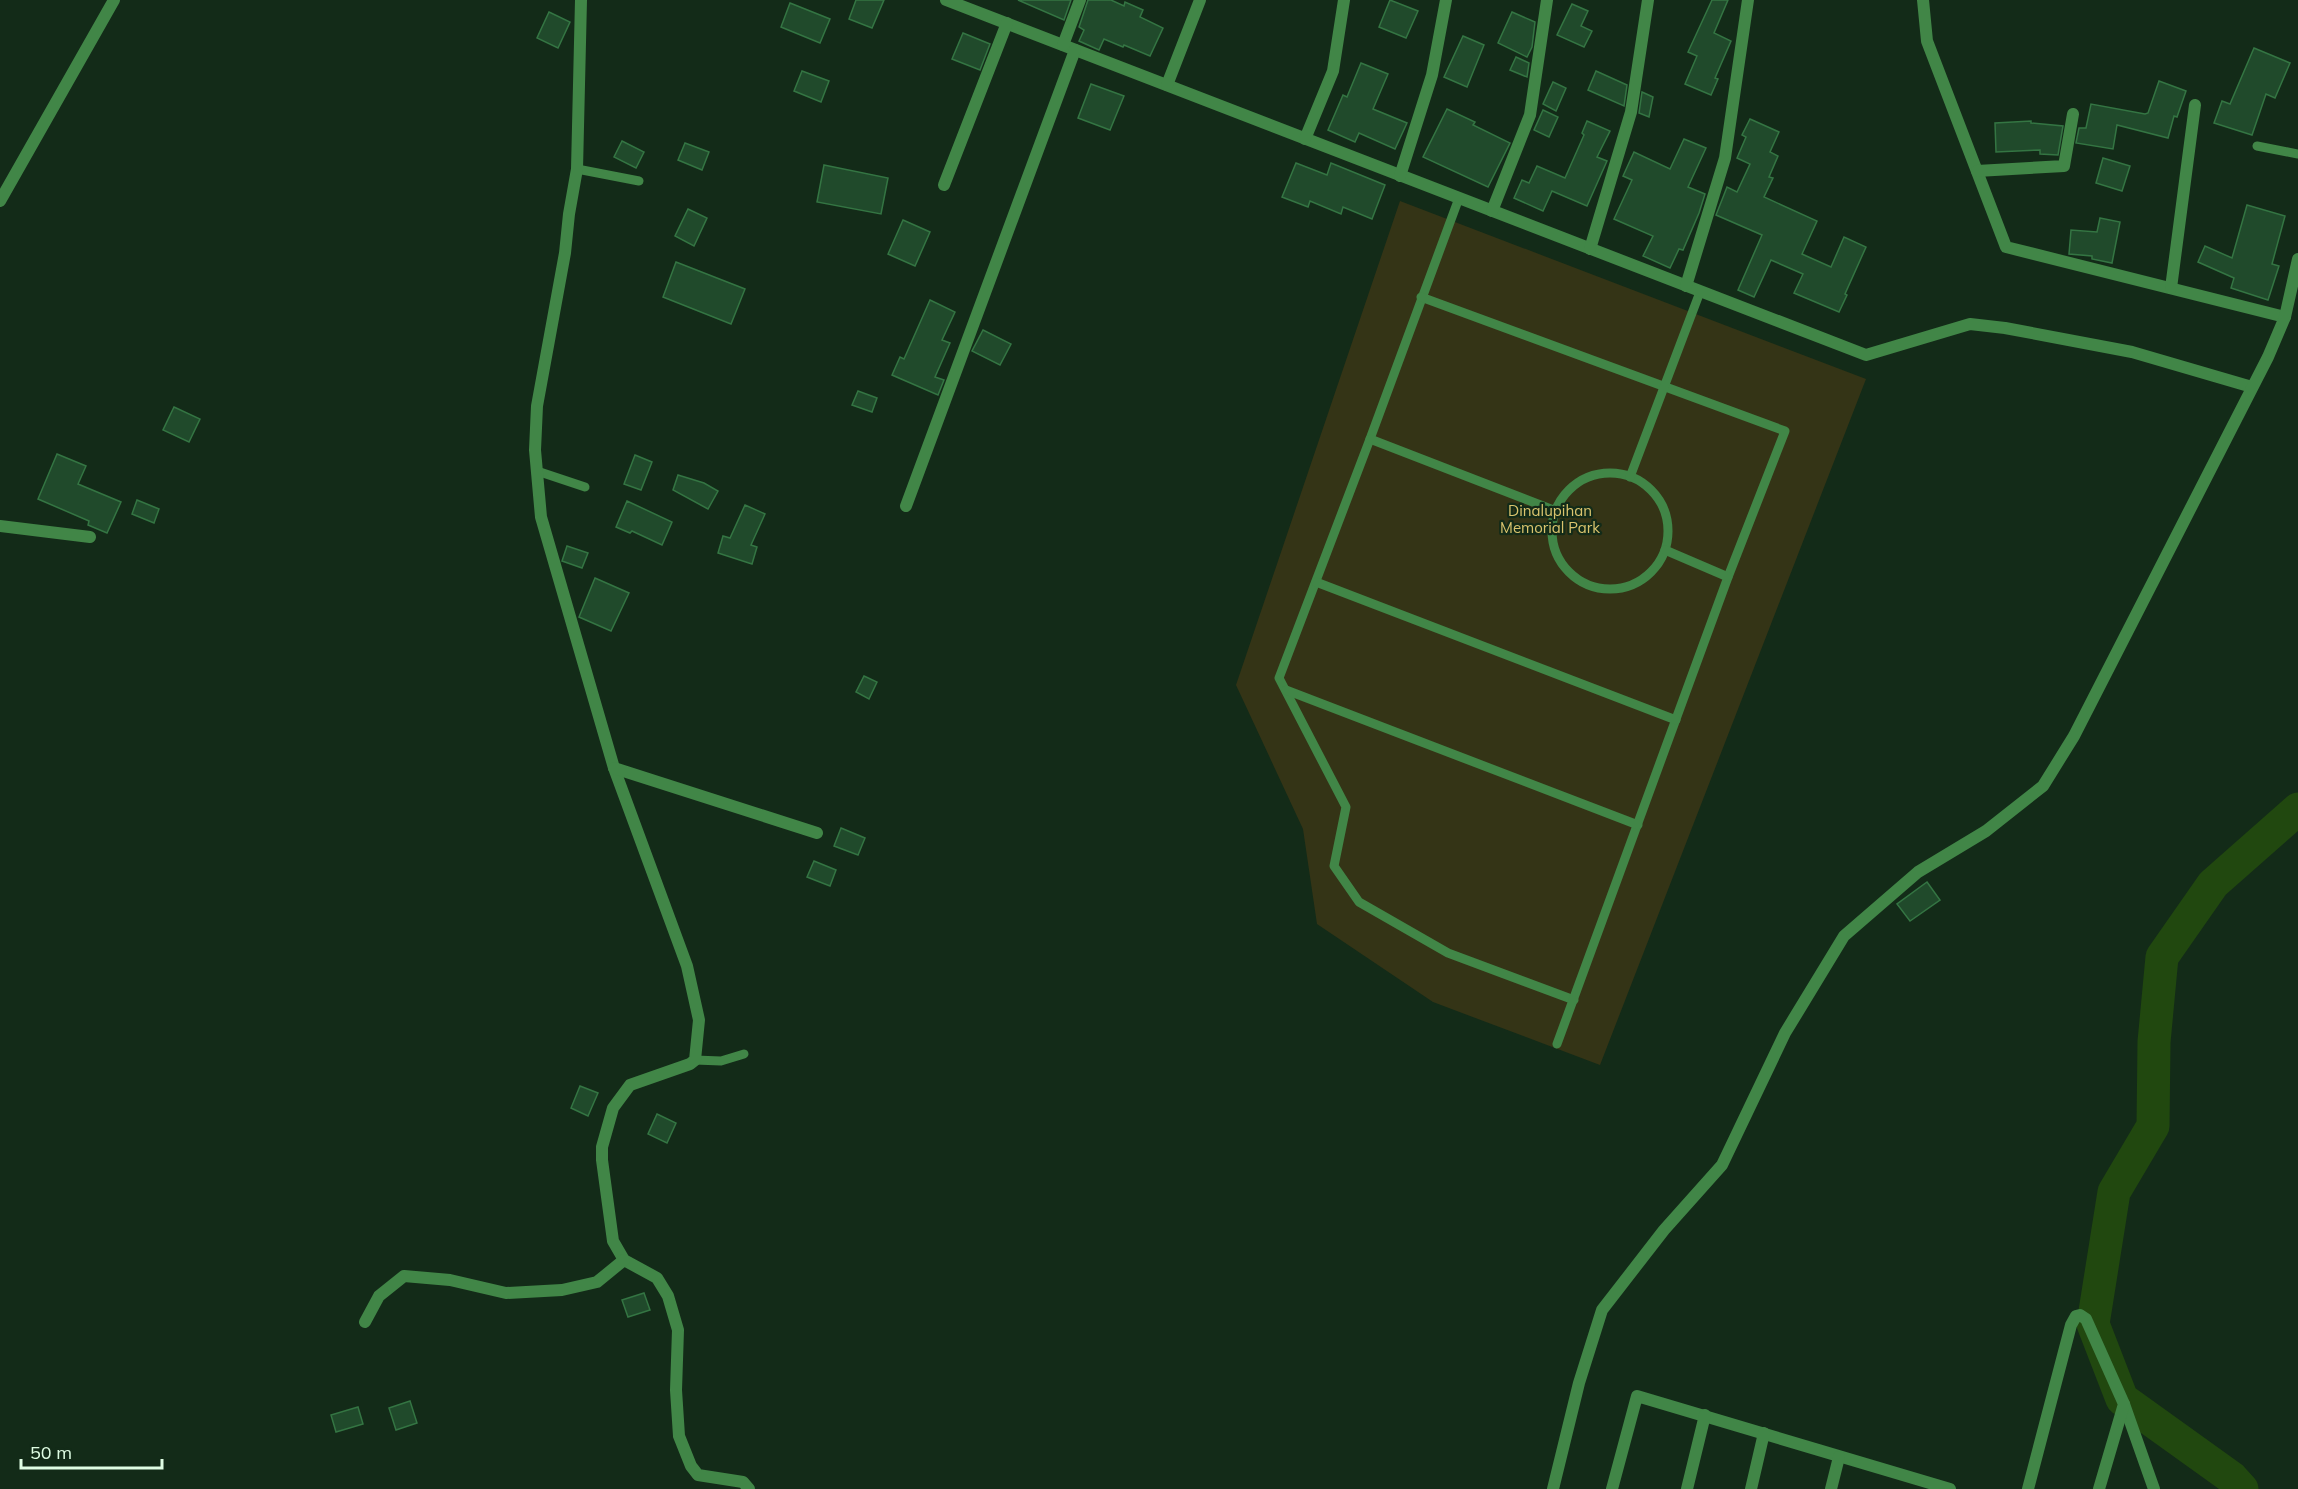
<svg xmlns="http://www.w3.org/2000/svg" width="2298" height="1489" viewBox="0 0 2298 1489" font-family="Mulish,sans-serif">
<rect width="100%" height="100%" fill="#132b18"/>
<polygon fill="#343416" points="1400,201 1866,379 1600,1065 1433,1002 1317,924 1303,829 1236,685"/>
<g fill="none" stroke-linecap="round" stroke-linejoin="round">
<polyline stroke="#21480f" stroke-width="33" points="2242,1489 2232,1478 2122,1399 2093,1324 2114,1192 2153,1126 2154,1042 2162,957 2213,884 2298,809"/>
</g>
<g fill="#204a2b" stroke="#347543" stroke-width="1.5">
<polygon points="856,0 884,0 872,28 849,19"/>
<polygon points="1018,0 1071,0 1064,20"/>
<polygon points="1088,0 1111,0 1124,6 1125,2 1143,10 1140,17 1163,28 1150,56 1124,45 1123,47 1104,39 1099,50 1079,41 1084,30 1079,27"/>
<polygon points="1390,0 1418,11 1406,38 1379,27"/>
<polygon points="1712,0 1728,0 1714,33 1731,41 1715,78 1718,79 1711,95 1685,84 1697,56 1688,52"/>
<polygon points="790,3 830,19 820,43 781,27"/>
<polygon points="1572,4 1588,11 1581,26 1592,31 1584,47 1557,35"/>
<polygon points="549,12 570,22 558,48 537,38"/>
<polygon points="1512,12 1535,22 1532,47 1527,57 1498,43"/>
<polygon points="963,33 990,44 980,70 952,59"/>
<polygon points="1463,36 1484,45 1467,87 1444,77"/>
<polygon points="2254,48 2290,63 2275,98 2266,94 2252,135 2214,123 2222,101 2230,104"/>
<polygon points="1516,57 1529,63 1527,77 1510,70"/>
<polygon points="1361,63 1388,74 1373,109 1407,123 1395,149 1359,133 1355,142 1328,130 1343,95 1347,97"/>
<polygon points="802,71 829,81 821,102 794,91"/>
<polygon points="1596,71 1627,85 1624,106 1588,90"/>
<polygon points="2159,81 2186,91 2177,117 2174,116 2168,138 2117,125 2113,149 2076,143 2079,128 2086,128 2091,104 2145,114 2148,113"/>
<polygon points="1553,82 1566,88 1556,111 1543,104"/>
<polygon points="1091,84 1124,96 1110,130 1078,118"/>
<polygon points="1642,92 1653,97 1649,117 1639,113"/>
<polygon points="1447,109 1475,122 1473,125 1510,143 1488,187 1423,157"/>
<polygon points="1543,110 1558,117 1549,137 1534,130"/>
<polygon points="1750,119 1779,132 1770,152 1778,156 1769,177 1773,178 1764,197 1817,221 1802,254 1831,267 1844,237 1866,247 1845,294 1847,295 1839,312 1794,293 1803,274 1771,260 1754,297 1738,290 1762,235 1716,215 1727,187 1737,192 1750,164 1737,158 1746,137 1742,135"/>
<polygon points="1587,121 1610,131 1597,157 1607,161 1587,206 1552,191 1543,211 1514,198 1522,180 1529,183 1537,166 1565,178 1584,135 1582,133"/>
<polygon points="2031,121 2031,123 2063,126 2058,155 2040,154 2040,150 1996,152 1995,123"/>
<polygon points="1684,139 1706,148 1688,187 1705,194 1699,213 1683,250 1679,249 1670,268 1643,256 1653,236 1614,219 1632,180 1623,176 1634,152 1670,169"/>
<polygon points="622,141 644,152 636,168 614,157"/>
<polygon points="685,143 709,152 702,170 678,160"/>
<polygon points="2103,158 2130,166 2122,191 2096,183"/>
<polygon points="1296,163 1327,175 1331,163 1385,185 1372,219 1343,207 1341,214 1310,201 1308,207 1282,197"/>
<polygon points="824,165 888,178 881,214 817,202"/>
<polygon points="2247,205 2285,216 2272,264 2279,266 2268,300 2231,288 2234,278 2198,262 2205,246 2232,258"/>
<polygon points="688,209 707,218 694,246 675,236"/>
<polygon points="2100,218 2120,222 2112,263 2092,259 2092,256 2069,254 2071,230 2097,232"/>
<polygon points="903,220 930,232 915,266 888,254"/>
<polygon points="676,262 745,289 731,324 663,297"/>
<polygon points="930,300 955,312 942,340 950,343 935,377 944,380 938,395 892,375 900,357 904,359"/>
<polygon points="983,330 1011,344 1000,365 972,351"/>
<polygon points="858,391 877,398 872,412 852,405"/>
<polygon points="174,407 200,419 189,442 163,430"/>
<polygon points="57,454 86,466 78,484 121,502 107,533 88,525 89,521 38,499"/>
<polygon points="635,455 652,462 641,490 624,484"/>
<polygon points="678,475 704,483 718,491 708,509 673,490"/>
<polygon points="137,500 159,509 154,523 132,514"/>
<polygon points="627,501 672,522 662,545 632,531 630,533 616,527"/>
<polygon points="745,505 765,514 751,545 757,547 752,564 718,553 723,536 730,538"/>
<polygon points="567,546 588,553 582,568 562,561"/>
<polygon points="595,578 629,593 611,631 579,617"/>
<polygon points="864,676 877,682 869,699 856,692"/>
<polygon points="841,828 865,838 858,855 834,846"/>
<polygon points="814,861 836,870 830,886 807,877"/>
<polygon points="1927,882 1940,900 1910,921 1897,904"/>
<polygon points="580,1086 598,1093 588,1116 571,1108"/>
<polygon points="657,1114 676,1123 667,1143 648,1134"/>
<polygon points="644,1293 650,1310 628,1317 622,1300"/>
<polygon points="410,1401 417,1423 396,1430 389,1408"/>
<polygon points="358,1407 363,1424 336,1432 331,1415"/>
</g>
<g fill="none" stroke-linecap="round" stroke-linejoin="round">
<g stroke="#418647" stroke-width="9">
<polyline points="2257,146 2298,154"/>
<polyline points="577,169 639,181"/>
<polyline points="1459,198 1370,439 1279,678 1346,807 1334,866 1359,902 1448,953 1574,1000"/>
<polyline points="1421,297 1785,431 1728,577 1557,1044"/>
<polyline points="1370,439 1556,511"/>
<polyline points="537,471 585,487"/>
<circle cx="1610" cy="531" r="58"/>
<polyline points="1630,477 1700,292"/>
<polyline points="1665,550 1728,577"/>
<polyline points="1316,582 1676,720"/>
<polyline points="1286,690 1638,825"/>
<polyline points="695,1060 721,1061 744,1054"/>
</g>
<g stroke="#418647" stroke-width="12">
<polyline points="581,0 577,169 569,214 565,253 537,406 535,450 541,517 614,768 687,966 699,1020 695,1060 690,1064 630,1085 613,1108 602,1147 602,1160 613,1241 624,1260 657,1278 668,1296 678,1330 676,1390 679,1436 691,1466 698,1475 743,1482 749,1489"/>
<polyline points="946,0 1866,355 1970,324 2005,328 2132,352 2252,387"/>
<polyline points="1923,0 1927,41 2006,247 2285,317"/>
<polyline points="1063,45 1080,0"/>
<polyline points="1167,85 1200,0"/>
<polyline points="1305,139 1333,71 1344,0"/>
<polyline points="1977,171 2064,166 2073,114"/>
<polyline points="1400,176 1432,75 1446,0"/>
<polyline points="944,185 1007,23"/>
<polyline points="0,201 114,0"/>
<polyline points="1492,211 1530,115 1547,0"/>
<polyline points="1590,249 1631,112 1648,0"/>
<polyline points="1686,286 1725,158 1748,0"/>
<polyline points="2171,288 2195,105"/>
<polyline points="906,506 1075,50"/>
<polyline points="0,526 90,537"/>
<polyline points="614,768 817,833"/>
<polyline points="365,1322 379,1296 404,1276 450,1280 506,1293 562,1290 597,1282 624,1260"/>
<polyline points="2124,1404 2154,1489"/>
<polyline points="1553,1489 1579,1383 1602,1310 1664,1230 1722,1165 1785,1033 1844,936 1918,872 1986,831 2043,786 2074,736 2268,357 2285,317 2298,259"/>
<polyline points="1612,1489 1637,1396 1950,1489"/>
<polyline points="1687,1489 1705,1415"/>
<polyline points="1751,1489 1764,1433"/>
<polyline points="1831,1489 1839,1457"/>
<polyline points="2028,1489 2071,1325 2076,1316 2080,1315 2086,1319 2124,1404 2099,1489"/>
</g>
</g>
<g text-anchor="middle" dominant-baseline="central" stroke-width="4.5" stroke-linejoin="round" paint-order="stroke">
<g font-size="15" fill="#dac46e" stroke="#132b18">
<text x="1550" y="510">Dinalupihan<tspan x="1550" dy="17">Memorial Park</tspan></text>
</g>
</g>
<path d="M21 1459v9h141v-9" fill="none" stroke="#dffde3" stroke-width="3"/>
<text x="30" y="1459" font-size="18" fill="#dffde3" stroke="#132b18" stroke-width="4.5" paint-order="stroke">50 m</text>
</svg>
